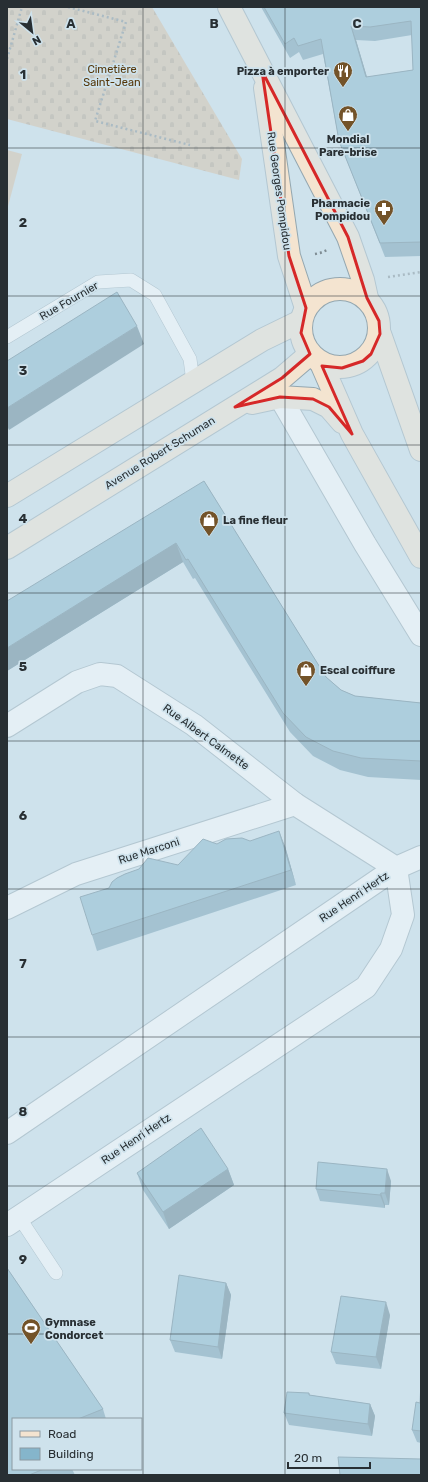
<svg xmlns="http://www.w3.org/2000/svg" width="428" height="1482" viewBox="0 0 428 1482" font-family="Rubik,sans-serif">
<defs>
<pattern id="cemetery-stones" width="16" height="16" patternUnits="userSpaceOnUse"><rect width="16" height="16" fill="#d8bfa3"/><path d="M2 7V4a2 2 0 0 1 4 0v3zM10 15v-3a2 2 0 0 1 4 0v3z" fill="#b9a48d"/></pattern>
</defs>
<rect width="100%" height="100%" fill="#cee2ec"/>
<polygon fill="url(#cemetery-stones)" points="7,7 152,7 242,159 239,180 7,119"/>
<polygon fill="#d8bfa3" points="7,150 22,154 7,210"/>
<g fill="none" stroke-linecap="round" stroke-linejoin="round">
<g stroke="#94a7b0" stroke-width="14">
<g id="service">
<polyline points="7,337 98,282 131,280 155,295 190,359 193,382"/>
<polyline points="19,1217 56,1273"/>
</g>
</g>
<g stroke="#94a7b0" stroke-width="24">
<g id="minor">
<polyline points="280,397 365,544 421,635"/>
<polyline points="7,726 77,682 100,674 117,676 194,725 295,804 396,868 421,857"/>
<polyline points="7,908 76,874 295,804"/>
<polyline points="7,1133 396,868 403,915 391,949 366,987 7,1225"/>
</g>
</g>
<g stroke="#94a7b0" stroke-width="24">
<g id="secondary">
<polyline points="229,7 348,237 363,280 367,298"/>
<polyline points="265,88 289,256 306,308"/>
<circle cx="340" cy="328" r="39"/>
<polyline points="380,334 421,450"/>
<polyline points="321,363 352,434 421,557"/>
<polyline points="252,403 280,397 313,399 329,407 342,422"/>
<polyline points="7,496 262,340 301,321"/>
<polyline points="7,548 282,378 310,354"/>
</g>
</g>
<g stroke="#7e8c93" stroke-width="2.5" stroke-dasharray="2 3" stroke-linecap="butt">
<polyline points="68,7 126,22 95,121 190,145"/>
<polyline points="7,59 22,7"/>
<polyline points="315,254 320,253 327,250"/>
<polyline points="388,277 421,272"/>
</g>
<use href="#service" stroke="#fff" stroke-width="13"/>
<use href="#minor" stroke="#fff" stroke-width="22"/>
<use href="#secondary" stroke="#f4e4d0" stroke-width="22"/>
</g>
<g fill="#729caf" fill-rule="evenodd">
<path d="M261,7H421V256L385,257L339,141L323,54L303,60L299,52L290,58ZM412,35L413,70L367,77L356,40L375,41Z"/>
<polygon points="204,481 326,677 341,690 355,696 421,703 421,780 368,777 340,770 313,756 290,732 195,578 193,579 183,562 7,671"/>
<polygon points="250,841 285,846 296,885 97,951 92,935 217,844"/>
<polygon points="228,1169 234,1185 169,1229 143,1190 137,1173"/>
<polygon points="391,1181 389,1205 385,1205 385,1208 320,1201 316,1189"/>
<polygon points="7,1268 103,1409 106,1419 13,1419 13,1469 72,1469 75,1475 7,1475"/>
<polygon points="226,1283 231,1295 222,1359 175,1352 170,1340"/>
<polygon points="390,1315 381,1369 336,1364 331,1352"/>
<polygon points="421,1381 421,1443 417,1442 412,1430 420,1403"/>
<polygon points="309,1393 310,1395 370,1404 375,1416 372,1436 289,1425 284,1413"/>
</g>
<g fill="#5d7f8e">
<polygon points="351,26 356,40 371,91 366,77"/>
<polygon points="137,326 144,344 9,430 7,426 7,408"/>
<polygon points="176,543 183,562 7,671 7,648"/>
<polygon points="279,831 285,846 296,885 291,870"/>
<polygon points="228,1169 234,1185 169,1229 163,1212"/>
<polygon points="387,1169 391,1181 389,1205 385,1193"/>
<polygon points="381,1193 385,1205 385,1208 380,1195"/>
<polygon points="226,1283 231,1295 222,1359 218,1347"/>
<polygon points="386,1302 390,1315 381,1369 376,1357"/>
<polygon points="370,1404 375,1416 372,1436 368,1424"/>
</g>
<g fill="#85b5cb" stroke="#5d7f8e" fill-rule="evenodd">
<path d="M264,7H421V242L380,243L339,141L321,39L298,46L294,38L285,44ZM411,21L413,70L366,77L351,26L370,27Z"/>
<polygon points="117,292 137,326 7,408 7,361"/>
<polygon points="204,481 326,677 341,690 355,696 421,703 421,761 361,758 333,751 306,737 283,713 188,559 186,560 176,543 7,648 7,601"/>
<polygon points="279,831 291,870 92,935 80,897 109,888 112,882 117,878 125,874 139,869 148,858 178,865 203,839 217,844 226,839 242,838 250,841"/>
<polygon points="201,1128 228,1169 163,1212 137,1173"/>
<polygon points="318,1162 387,1169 385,1193 381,1193 380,1195 316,1189"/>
<polygon points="7,1268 103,1409 78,1419 13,1419 13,1469 44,1469 29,1475 7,1475"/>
<polygon points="179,1275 226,1283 218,1347 170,1340"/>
<polygon points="341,1296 386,1302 376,1357 331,1352"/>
<polygon points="421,1381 421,1431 412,1430 416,1402 420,1403"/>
<polygon points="287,1392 309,1393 309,1395 370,1404 368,1424 284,1413"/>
<polygon points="338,1457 421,1459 421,1475 340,1475"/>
</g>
<path d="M0 0H428V1482H0ZM262,71L348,237L367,298L379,321L380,334L371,354L363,361L342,368L322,366L352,434L329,407L313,399L280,397L235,407L282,378L310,354L301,333L306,308L289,256Z" fill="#cee2ec" fill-opacity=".55" fill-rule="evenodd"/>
<path fill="none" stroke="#d62828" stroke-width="3" stroke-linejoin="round" d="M262,71L348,237L367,298L379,321L380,334L371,354L363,361L342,368L322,366L352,434L329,407L313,399L280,397L235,407L282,378L310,354L301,333L306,308L289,256Z"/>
<path fill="none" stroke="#282f33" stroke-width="1" stroke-opacity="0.55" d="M143,7V1475M285,7V1475M7,148H421M7,296H421M7,445H421M7,593H421M7,741H421M7,889H421M7,1037H421M7,1186H421M7,1334H421"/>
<defs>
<g id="restaurant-pin" transform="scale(1)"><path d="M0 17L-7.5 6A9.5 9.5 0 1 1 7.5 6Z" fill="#735329" stroke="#cee2ec"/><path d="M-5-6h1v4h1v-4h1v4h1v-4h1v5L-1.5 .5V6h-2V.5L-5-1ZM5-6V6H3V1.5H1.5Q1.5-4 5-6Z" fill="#fff"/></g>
<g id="shop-pin" transform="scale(1)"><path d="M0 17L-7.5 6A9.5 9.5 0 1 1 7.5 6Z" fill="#735329" stroke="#cee2ec"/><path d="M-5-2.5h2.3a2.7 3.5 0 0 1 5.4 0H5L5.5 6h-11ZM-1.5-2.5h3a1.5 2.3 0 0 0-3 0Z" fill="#fff"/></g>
<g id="pharmacy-pin" transform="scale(1)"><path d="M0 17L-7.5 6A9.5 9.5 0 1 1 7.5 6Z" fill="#735329" stroke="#cee2ec"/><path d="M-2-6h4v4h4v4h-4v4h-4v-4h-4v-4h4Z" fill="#fff"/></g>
<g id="stadium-pin" transform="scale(1)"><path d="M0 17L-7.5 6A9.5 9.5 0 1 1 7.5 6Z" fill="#735329" stroke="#cee2ec"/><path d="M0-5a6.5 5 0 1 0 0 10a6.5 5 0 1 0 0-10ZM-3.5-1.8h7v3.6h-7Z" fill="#fff"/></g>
</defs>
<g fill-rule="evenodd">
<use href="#restaurant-pin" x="343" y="71"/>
<use href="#shop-pin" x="348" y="115"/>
<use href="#pharmacy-pin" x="384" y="209"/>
<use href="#shop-pin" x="209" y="520"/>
<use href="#shop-pin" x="306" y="670"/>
<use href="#stadium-pin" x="31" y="1328"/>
</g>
<g text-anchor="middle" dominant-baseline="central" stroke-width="3.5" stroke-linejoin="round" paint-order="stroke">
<g font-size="11" fill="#553608" stroke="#cee2ec">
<text x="112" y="69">Cimetière<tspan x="112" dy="13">Saint-Jean</tspan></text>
</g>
<g font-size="11" font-weight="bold" fill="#282f33" stroke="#cee2ec" text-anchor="start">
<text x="329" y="71" text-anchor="end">Pizza à emporter</text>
<text x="348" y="139" text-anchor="middle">Mondial<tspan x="348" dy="13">Pare-brise</tspan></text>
<text x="370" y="203" text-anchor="end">Pharmacie<tspan x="370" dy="13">Pompidou</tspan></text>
<text x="223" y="520">La fine fleur</text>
<text x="320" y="670">Escal coiffure</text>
<text x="45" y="1322">Gymnase<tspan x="45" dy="13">Condorcet</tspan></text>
</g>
<g font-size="11" fill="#282f33" stroke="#cee2ec">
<text transform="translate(279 191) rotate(82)">Rue Georges Pompidou</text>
<text transform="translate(69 301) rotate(-30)">Rue Fournier</text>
<text transform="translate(160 453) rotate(-32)">Avenue Robert Schuman</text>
<text transform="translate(206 737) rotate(36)">Rue Albert Calmette</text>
<text transform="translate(149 851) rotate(-18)">Rue Marconi</text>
<text transform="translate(354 897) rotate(-34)">Rue Henri Hertz</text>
<text transform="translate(136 1139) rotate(-34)">Rue Henri Hertz</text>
</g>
</g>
<g font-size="13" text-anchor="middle" font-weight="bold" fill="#282f33" stroke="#cee2ec" stroke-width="3.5" stroke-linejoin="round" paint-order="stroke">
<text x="71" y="28">A</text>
<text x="214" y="28">B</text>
<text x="357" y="28">C</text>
<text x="23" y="79">1</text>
<text x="23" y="227">2</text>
<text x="23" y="375">3</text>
<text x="23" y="523">4</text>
<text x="23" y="671">5</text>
<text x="23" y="820">6</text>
<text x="23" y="968">7</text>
<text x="23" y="1116">8</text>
<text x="23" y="1264">9</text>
</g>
<rect width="428" height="1482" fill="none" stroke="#282f33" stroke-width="16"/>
<rect x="12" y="1418" width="130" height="52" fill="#cee2ec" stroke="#8c9aa2"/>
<rect x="20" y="1431" width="20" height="6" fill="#f4e4d0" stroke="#8c9aa2"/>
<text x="48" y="1438" font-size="12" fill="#282f33">Road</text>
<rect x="20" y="1448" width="20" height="12" fill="#85b5cb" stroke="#8c9aa2"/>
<text x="48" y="1458" font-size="12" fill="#282f33">Building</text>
<g transform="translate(32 32) rotate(151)" stroke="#cee2ec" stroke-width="3" paint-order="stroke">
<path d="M0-3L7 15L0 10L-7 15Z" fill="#282f33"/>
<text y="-6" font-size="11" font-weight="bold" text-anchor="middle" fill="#282f33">N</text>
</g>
<path d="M288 1462v6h82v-6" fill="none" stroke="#282f33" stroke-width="2"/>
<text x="294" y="1462" font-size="12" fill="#282f33" stroke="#cee2ec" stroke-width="3" paint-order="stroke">20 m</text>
</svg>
